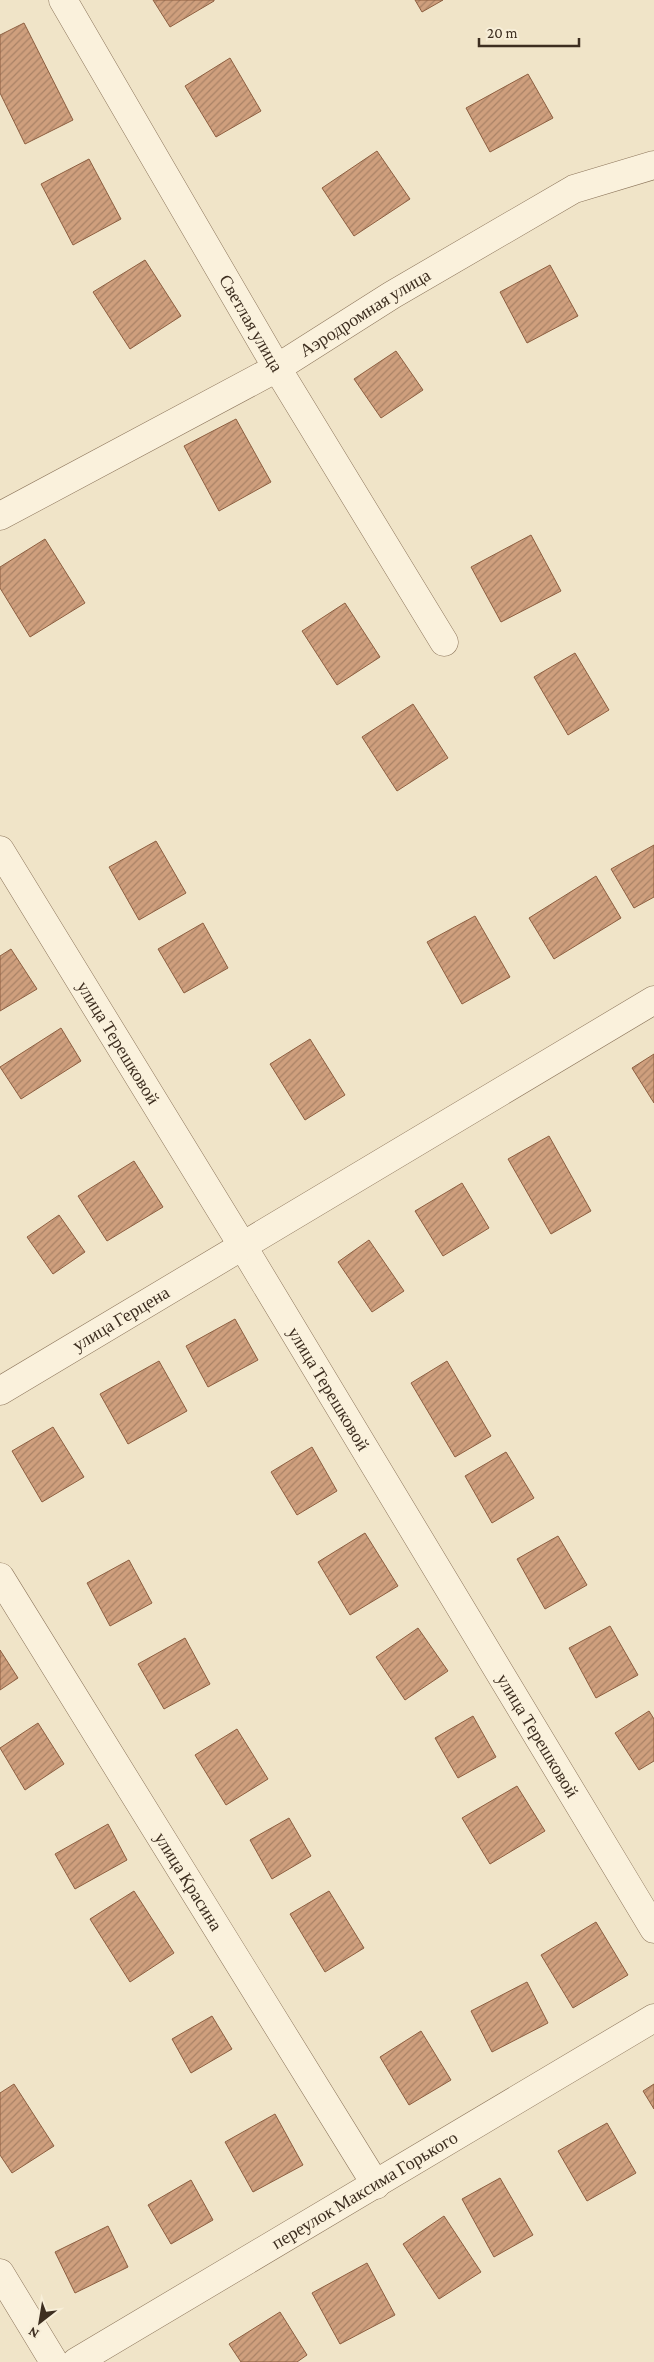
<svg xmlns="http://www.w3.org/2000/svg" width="654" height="2362" viewBox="0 0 654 2362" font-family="'Crimson Pro',serif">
<defs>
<pattern id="building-hatch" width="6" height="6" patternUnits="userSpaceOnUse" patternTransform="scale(1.25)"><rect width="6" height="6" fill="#cf9f7d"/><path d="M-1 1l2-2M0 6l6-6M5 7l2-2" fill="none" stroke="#a98266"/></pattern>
</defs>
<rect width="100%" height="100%" fill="#f0e4c8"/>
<g fill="url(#building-hatch)" stroke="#8d5f41">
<polygon points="153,0 214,0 214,1 170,27"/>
<polygon points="415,0 443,0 422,12"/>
<polygon points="24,23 73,120 25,144 0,93 0,35"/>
<polygon points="230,58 261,111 216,137 185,86"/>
<polygon points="528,74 553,118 490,152 466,108"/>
<polygon points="377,151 410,199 354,236 322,188"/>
<polygon points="89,159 121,219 73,245 41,184"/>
<polygon points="145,260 181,316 130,349 93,292"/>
<polygon points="550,265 578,316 527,343 500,292"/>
<polygon points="396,351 423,390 381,418 354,379"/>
<polygon points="236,419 271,482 219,511 184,446"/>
<polygon points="531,535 561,591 501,622 471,567"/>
<polygon points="45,539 85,603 30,637 0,588 0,567"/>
<polygon points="345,603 380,657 337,685 302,631"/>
<polygon points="575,653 609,710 568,735 534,677"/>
<polygon points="413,704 448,758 397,791 362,737"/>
<polygon points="156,841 186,893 139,920 109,867"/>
<polygon points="654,845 654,897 634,908 611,869"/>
<polygon points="596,876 621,918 554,959 529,918"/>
<polygon points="475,916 510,977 462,1004 427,942"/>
<polygon points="203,923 228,968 184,993 158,949"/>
<polygon points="11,949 37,989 0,1011 0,956"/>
<polygon points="61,1028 81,1061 21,1099 0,1067"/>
<polygon points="310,1039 345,1095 305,1120 270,1064"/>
<polygon points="654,1054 654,1103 632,1068"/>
<polygon points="549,1136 591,1211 551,1234 508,1159"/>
<polygon points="134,1161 163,1207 107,1241 78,1196"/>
<polygon points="462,1183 489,1228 443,1256 415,1211"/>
<polygon points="59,1215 85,1252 53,1274 27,1237"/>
<polygon points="369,1240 404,1291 372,1312 338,1262"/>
<polygon points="235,1319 258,1360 208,1387 186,1346"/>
<polygon points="159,1361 187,1411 128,1444 100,1394"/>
<polygon points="447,1361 491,1436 455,1457 411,1383"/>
<polygon points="53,1427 84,1477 42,1502 12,1451"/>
<polygon points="312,1447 337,1491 297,1515 271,1472"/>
<polygon points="506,1452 534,1498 492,1523 465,1476"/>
<polygon points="365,1533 398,1586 350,1615 318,1562"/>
<polygon points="558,1536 587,1585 545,1609 517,1559"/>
<polygon points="129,1560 152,1603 110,1626 87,1583"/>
<polygon points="610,1626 638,1675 596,1698 569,1648"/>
<polygon points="418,1628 448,1671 405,1700 376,1657"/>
<polygon points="185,1638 210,1684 164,1709 138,1664"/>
<polygon points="0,1650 18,1678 0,1690"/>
<polygon points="649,1711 654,1719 654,1761 639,1770 615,1733"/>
<polygon points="473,1716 496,1757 458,1778 435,1738"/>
<polygon points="38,1723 64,1764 25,1790 0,1748"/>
<polygon points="237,1729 268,1779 226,1805 195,1755"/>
<polygon points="517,1786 545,1831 490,1864 462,1818"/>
<polygon points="289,1818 311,1856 272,1879 250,1840"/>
<polygon points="108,1824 127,1860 75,1889 55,1854"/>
<polygon points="134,1891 174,1953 130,1982 90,1919"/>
<polygon points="329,1891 364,1948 325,1972 290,1914"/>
<polygon points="596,1922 628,1975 573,2008 541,1955"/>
<polygon points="527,1982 548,2023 492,2052 471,2011"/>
<polygon points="212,2016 232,2049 191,2073 172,2039"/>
<polygon points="421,2031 451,2080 409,2105 380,2057"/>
<polygon points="14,2084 54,2146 12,2173 0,2155 0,2093"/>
<polygon points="654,2084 654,2109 643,2091"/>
<polygon points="275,2114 303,2165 253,2192 225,2142"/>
<polygon points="607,2123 636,2173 587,2201 558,2151"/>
<polygon points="500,2178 533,2235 494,2257 462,2199"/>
<polygon points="191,2180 213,2220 171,2244 148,2205"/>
<polygon points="444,2216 481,2272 439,2299 403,2244"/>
<polygon points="108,2226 128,2267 75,2293 55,2252"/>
<polygon points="367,2263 395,2315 340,2344 312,2293"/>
<polygon points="280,2312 307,2355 297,2362 241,2362 229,2344"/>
</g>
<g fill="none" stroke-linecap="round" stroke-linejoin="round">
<g stroke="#8d765c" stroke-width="29">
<g id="minor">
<path id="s1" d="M63,0L277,368L444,642"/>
<path id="s2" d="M0,516L277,368L392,295L574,189L654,165"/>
<path id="s3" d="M0,850L242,1245L654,1929"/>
<path id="s4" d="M0,1391L654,1000"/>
<path id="s5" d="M0,1577L376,2185"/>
<polyline points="0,2273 54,2362"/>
<path id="s6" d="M76,2362L654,2018"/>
</g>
</g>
<use href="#minor" stroke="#faf1dc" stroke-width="28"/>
</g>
<g text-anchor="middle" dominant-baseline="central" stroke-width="4" stroke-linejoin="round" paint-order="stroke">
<g font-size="18" fill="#3d2e20" stroke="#f7eed8">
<text stroke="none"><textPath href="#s2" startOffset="418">Аэродромная улица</textPath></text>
<text stroke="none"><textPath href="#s1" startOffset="374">Светлая улица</textPath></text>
<text stroke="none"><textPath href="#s3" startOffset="226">улица Терешковой</textPath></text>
<text stroke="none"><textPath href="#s4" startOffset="141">улица Герцена</textPath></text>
<text stroke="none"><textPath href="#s3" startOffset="631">улица Терешковой</textPath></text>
<text stroke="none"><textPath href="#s3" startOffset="1036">улица Терешковой</textPath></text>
<text stroke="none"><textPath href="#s5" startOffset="358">улица Красина</textPath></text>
<text stroke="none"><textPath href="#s6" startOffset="336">переулок Максима Горького</textPath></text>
</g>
</g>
<g transform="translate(40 2322) rotate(211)" stroke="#f7eed8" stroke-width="4" paint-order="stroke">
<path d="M0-4L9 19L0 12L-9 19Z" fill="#3d2e20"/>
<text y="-8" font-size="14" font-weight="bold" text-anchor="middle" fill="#3d2e20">N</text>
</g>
<path d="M479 38v8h100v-8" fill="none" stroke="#3d2e20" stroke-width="2.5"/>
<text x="487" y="38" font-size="15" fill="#3d2e20" stroke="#f7eed8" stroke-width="4" paint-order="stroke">20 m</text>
</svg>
